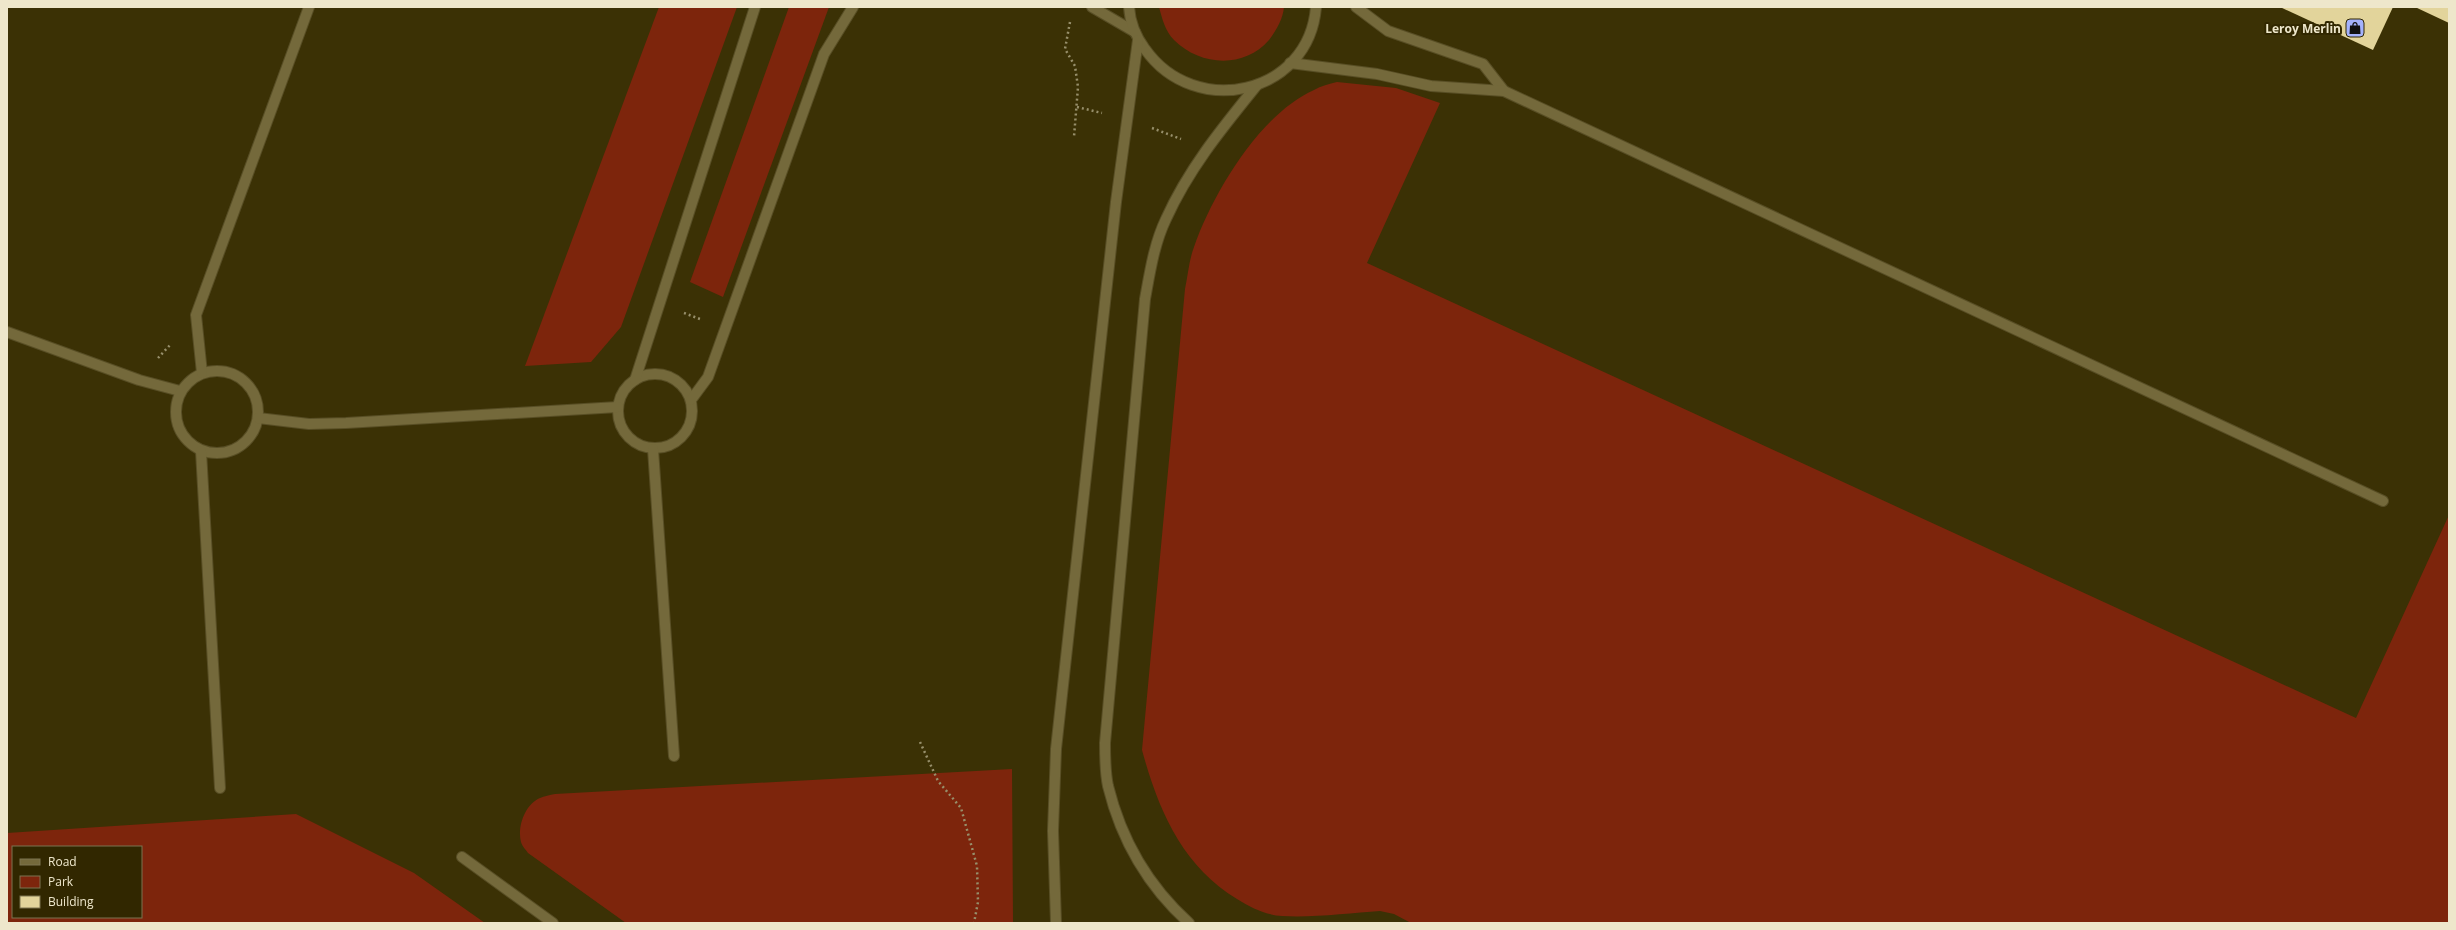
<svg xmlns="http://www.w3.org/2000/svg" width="2456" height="930" viewBox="0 0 2456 930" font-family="'Open Sans',sans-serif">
<rect width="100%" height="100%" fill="#3b3105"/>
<g fill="#7d250c" fill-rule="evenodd">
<polygon points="659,7 737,7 621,327 591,362 525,366"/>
<polygon points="789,7 829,7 723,297 690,282"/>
<path d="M1159,7H1284C1283,19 1276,31 1269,40C1244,69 1200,66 1174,40C1165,31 1162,18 1159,7Z"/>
<path d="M1337,82L1396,88L1440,103L1367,263L2356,718L2449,515V923H1411L1394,914L1380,911C1351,913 1311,918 1282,916C1266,915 1251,908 1237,899C1182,866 1158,809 1142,750L1185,289C1188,275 1189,260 1194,247C1213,193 1260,114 1314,90C1321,86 1329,84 1337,82Z"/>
<path d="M1012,769L1013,923H626L528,853C526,850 522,846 521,842C517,827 525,804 540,798C544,796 550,795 555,794Z"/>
<path d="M296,814L414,873L485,923H7V833ZM13,847H141V917H13Z"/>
</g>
<g fill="#e2d49b">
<polygon points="2280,7 2393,7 2373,50"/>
<polygon points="2415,7 2449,7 2449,23"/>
</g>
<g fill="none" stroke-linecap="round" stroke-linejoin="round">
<g stroke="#584e25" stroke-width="12">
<g id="minor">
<polyline points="1092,7 1135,32"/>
<path d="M1129,7C1130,22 1136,37 1145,49C1195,120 1309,95 1316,7"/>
<polyline points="1356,7 1388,31 1483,64 1504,91"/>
<polyline points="1290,63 1377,74 1431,86 1504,91 2383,501"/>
<polyline points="7,332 139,380 180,391"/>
<circle cx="217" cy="412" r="41"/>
<polyline points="202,373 196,315 309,7"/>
<circle cx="655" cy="411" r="37"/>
<polyline points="635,380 755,7"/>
<polyline points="691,400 708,377 824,54 853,7"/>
<polyline points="258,418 309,424 346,423 618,407"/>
<polyline points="653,449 674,756"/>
<polyline points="201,451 220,788"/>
<polyline points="462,857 553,923"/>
<polyline points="1056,923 1053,831 1056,749 1116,202 1138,40"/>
<path d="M1189,923C1148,886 1121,839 1108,786C1105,772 1105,757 1105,743L1145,299C1150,272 1154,244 1166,219C1189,168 1223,127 1257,85"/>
</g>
</g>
<g stroke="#978f6b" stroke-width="2.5" stroke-dasharray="2 3" stroke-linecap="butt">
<polyline points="1070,22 1065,49 1075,66 1078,87 1074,137"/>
<polyline points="1077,107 1102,113"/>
<polyline points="1152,128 1181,139"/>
<polyline points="684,313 700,319"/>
<polyline points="158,358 171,344"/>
<polyline points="920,742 938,781 961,808 977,866 978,902 974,923"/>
</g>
<use href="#minor" stroke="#74693b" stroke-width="10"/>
</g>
<defs>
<g id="shop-square" transform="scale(1)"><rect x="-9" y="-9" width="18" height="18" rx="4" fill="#a4b2fc" stroke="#312700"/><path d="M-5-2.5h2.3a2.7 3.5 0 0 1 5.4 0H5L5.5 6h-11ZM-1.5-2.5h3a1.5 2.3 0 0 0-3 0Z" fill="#111"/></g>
</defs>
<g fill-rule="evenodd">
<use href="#shop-square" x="2355" y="28"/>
</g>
<g text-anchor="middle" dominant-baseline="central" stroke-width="4" stroke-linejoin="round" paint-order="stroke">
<g font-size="12" font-weight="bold" fill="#eee7cb" stroke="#312700" text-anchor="end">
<text x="2341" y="28">Leroy Merlin</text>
</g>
</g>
<rect width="2456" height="930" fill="none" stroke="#eee7cb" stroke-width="16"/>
<rect x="12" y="846" width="130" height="72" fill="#312700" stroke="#7d7451"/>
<rect x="20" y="859" width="20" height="6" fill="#74693b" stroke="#7d7451"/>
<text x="48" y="866" font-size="12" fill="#eee7cb">Road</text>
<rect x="20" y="876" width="20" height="12" fill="#7d250c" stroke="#7d7451"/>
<text x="48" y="886" font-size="12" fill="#eee7cb">Park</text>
<rect x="20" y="896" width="20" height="12" fill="#e2d49b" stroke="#7d7451"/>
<text x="48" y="906" font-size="12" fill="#eee7cb">Building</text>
</svg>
